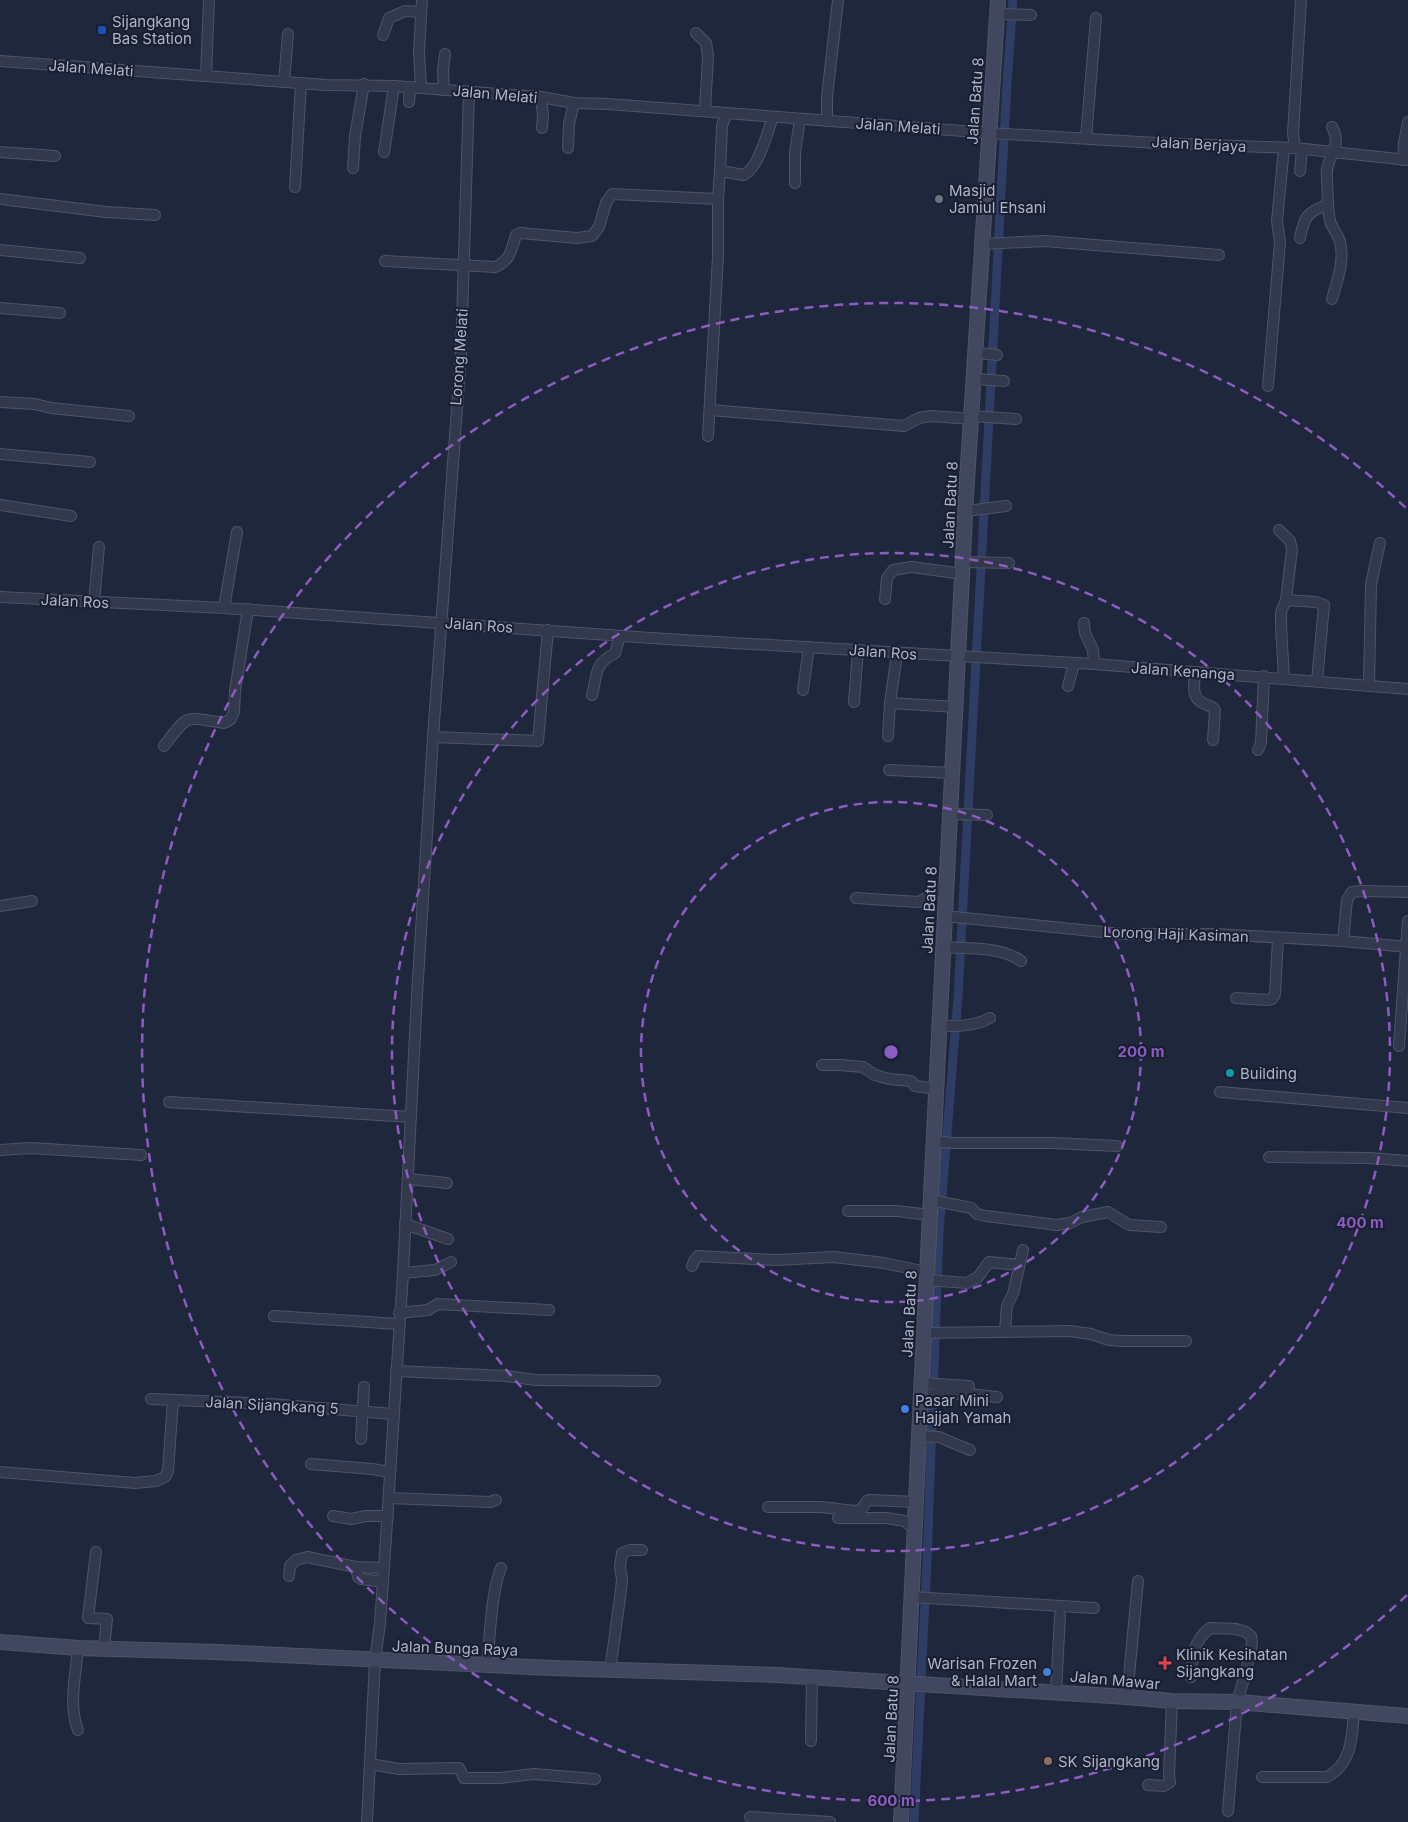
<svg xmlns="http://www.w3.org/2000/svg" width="1408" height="1822" viewBox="0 0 1408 1822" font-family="Inter,sans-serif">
<rect width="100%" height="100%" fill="#1f273c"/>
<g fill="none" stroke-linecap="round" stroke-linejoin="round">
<polyline stroke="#2f3c63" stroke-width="9" points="914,1822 927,1561 939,1232 958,997 1007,83 1013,0"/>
<g stroke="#4e5467" stroke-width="12">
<g id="street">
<polyline points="997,14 1031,15"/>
<polyline points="696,33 706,43 708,56 705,111"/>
<polyline points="383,35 389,18 405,11 421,12"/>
<polyline points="0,61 326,85 394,86 541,97 574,103 608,104 989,133 1157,143 1295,148 1408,160"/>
<polyline points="206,76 209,0"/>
<polyline points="284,82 288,34"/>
<polyline points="421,88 419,52 422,0"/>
<polyline points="444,90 443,70 445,54"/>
<polyline points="541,97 543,115 542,128"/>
<polyline points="409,102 410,87"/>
<polyline points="827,121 827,97 838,0"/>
<polyline points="1086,138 1096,18"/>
<polyline points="568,148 569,124 574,103"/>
<polyline points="1295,148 1293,134 1301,0"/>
<polyline points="0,152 55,156"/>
<polyline points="384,152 394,86"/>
<polyline points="1403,160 1404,143 1408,122"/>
<polyline points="353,168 355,136 364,84"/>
<polyline points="720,171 722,126 726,114"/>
<polyline points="1300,171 1302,149"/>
<polyline points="795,183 795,153 800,119"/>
<polyline points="295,187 301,83"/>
<polyline points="0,199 106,212 155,215"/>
<path d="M1300,238C1304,218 1307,211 1328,205"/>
<polyline points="982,244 1045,241 1219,255"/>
<polyline points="0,250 80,258"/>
<path d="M385,261L495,267C511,260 511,250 516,235L520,233L577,238L592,236L599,227L606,203L612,194L718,199"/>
<path d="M1332,299C1337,281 1345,261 1340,242C1338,234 1332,228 1330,221C1327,207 1328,192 1327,178C1324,157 1344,148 1332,127"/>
<polyline points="0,308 60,313"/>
<polyline points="976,353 997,355"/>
<polyline points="975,379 1004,381"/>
<polyline points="1268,386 1280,242 1277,221 1284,148"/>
<polyline points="0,402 35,404 51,408 129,416"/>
<polyline points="710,410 904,426 919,418 931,416 972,419"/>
<polyline points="972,416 1016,419"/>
<path d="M708,436L718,256V199L720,171L744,175C759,167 767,133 773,117"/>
<polyline points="0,454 90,462"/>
<polyline points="0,505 71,516"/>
<polyline points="966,511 1006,506"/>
<polyline points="1279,530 1290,541 1292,549 1286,600"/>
<polyline points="963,562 1009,563"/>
<polyline points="0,597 224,608 666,639 1094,664 1408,689"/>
<polyline points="885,599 887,578 893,570 912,567 963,574"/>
<polyline points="94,602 99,547"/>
<polyline points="224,608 237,532"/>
<polyline points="1084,623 1085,633 1093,650 1094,664"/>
<path d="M1195,673C1194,686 1191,699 1205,704C1209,706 1212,706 1215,710L1213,740"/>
<polyline points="1284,679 1281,625 1281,612 1286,600 1316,602 1324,605 1317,681"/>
<polyline points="1369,685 1371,584 1380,543"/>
<polyline points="1068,686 1074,664"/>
<polyline points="803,690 809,647"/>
<path d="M592,695C598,674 593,665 615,653L620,636"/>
<polyline points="854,702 858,650"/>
<polyline points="890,703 956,707"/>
<polyline points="888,736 890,703 897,654"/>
<polyline points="433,737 538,741 548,630"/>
<path d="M164,746C189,713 184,717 224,723L231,719L234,712L235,691L248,609"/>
<polyline points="1258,750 1261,743 1264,676"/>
<polyline points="889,770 953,773"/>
<polyline points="951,814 987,815"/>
<polyline points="856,898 919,902 947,886"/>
<polyline points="0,906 32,901"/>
<polyline points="945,916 1122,934 1215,934 1343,941 1408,947"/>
<polyline points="1343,941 1347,900 1352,892 1363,891 1408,892"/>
<path d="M944,947C969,949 1000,946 1021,961"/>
<polyline points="1236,998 1268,1000 1272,999 1275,994 1278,938"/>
<path d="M939,1025C956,1027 975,1026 990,1018"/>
<polyline points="1399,1046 1408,921"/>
<polyline points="822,1065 840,1065 863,1067 875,1075 889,1079 911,1081 915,1086 936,1089"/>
<polyline points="1220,1092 1408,1108"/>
<polyline points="169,1102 411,1117"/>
<polyline points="934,1141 953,1143 1053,1143 1117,1146"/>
<polyline points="0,1150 31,1148 141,1155"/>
<polyline points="1269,1157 1370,1158 1408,1161"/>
<polyline points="408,1179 447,1183"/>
<polyline points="931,1200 971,1208 977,1214 986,1216 1057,1225 1070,1223 1082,1217 1108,1212 1129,1225 1161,1227"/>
<polyline points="848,1211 897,1211 930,1215"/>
<polyline points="405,1224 448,1239"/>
<polyline points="692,1266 694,1261 698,1256 776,1260 834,1257 884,1263 927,1272"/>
<polyline points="403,1273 435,1270 451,1262"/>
<polyline points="927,1280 967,1283 978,1277 989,1262 1019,1265"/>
<polyline points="399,1313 428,1310 438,1304 549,1310"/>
<polyline points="274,1316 399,1324"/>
<polyline points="1005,1331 1007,1305 1013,1294 1023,1250"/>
<polyline points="924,1333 1070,1331 1091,1334 1109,1340 1122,1341 1186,1341"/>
<polyline points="396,1371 506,1376 536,1380 655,1381"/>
<polyline points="922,1383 969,1386"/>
<polyline points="921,1394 969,1394 997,1397"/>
<polyline points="151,1399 271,1404 393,1414"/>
<polyline points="919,1436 939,1437 970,1450"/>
<polyline points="361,1439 364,1387"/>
<polyline points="311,1464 372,1469 390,1472"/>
<polyline points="0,1472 135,1483 156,1481 165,1477 168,1471 173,1401"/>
<polyline points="389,1498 490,1502 496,1500"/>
<polyline points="768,1507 821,1507 854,1511 861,1510 867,1501 870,1500 917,1502"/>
<polyline points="333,1516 351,1519 366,1516 388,1516"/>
<polyline points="838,1518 886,1518 905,1521 915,1530"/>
<polyline points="96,1552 88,1618 107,1619 104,1649"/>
<polyline points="356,1567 358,1577 361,1579 383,1582"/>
<polyline points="289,1576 290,1566 296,1560 307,1557 356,1567 384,1568"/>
<polyline points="912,1597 1094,1608"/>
<path d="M487,1666C490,1638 491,1592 501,1568"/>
<polyline points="610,1671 621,1590 622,1579 620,1566 622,1553 630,1550 642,1550"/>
<path d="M1191,1677C1192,1657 1193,1641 1210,1628L1236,1629L1246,1632L1251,1636L1252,1643L1246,1672L1237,1702L1228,1811"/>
<polyline points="1056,1692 1060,1615"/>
<polyline points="1127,1697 1138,1581"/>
<path d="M78,1730C68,1705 76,1674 78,1648"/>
<polyline points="811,1741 812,1677"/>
<polyline points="370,1764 399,1769 459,1768 464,1778 500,1778 534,1774 595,1779"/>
<path d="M1262,1777H1327C1352,1764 1352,1737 1354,1712"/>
<polyline points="1148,1785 1164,1786 1170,1782 1169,1775 1172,1701"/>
<polyline points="750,1817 830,1822"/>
<polyline points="367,1822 375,1661 380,1623 384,1568 403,1273 417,995 433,737 461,354 469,92"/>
</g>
</g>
<g stroke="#4e5467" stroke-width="16">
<g id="secondary">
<polyline points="0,1642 78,1648 217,1652 552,1668 777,1675 1127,1697 1172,1701 1237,1702 1408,1716"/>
<polyline points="901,1822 921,1394 966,496 998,0"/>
</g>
</g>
<use href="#street" stroke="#33394c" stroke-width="10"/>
<use href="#secondary" stroke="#41475f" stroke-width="14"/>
</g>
<g fill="none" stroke="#8d5cc2" stroke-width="2.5" stroke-dasharray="9 6">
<circle cx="891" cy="1052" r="250"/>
<circle cx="891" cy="1052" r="499"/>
<path d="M1407 1595A749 749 0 1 1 1407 509"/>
</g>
<rect fill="#1a4fb4" stroke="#191f30" stroke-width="2" x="97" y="25" width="10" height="10" rx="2.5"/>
<circle fill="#6b7280" stroke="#191f30" stroke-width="2" cx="939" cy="199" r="5"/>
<circle fill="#0f9aa8" stroke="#191f30" stroke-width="2" cx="1230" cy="1073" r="5"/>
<g fill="#3f7fe0" stroke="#191f30" stroke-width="2">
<circle cx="905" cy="1409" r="5"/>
<circle cx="1047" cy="1672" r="5"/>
</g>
<path fill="#e0444e" stroke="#191f30" stroke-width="2" d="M1162.5 1655.5h5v5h5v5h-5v5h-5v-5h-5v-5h5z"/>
<circle fill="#8d6e63" stroke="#191f30" stroke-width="2" cx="1048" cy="1761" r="5"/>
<g text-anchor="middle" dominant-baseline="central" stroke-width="4" stroke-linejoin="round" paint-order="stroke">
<g font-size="15" fill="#aeb4c8" stroke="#191f30" text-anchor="start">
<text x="112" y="21">Sijangkang<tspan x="112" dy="17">Bas Station</tspan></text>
<text x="949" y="190">Masjid<tspan x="949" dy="17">Jamiul Ehsani</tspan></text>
<text x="1240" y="1073">Building</text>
<text x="915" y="1400">Pasar Mini<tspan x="915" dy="17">Hajjah Yamah</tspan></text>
<text x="1176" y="1654">Klinik Kesihatan<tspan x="1176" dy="17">Sijangkang</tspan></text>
<text x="1037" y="1663" text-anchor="end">Warisan Frozen<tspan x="1037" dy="17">&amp; Halal Mart</tspan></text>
<text x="1058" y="1761">SK Sijangkang</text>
</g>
<g font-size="15" fill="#aeb4c8" stroke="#191f30">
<text transform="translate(91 68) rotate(4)">Jalan Melati</text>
<text transform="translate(495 94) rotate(5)">Jalan Melati</text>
<text transform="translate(975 101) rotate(-86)">Jalan Batu 8</text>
<text transform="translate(898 126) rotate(4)">Jalan Melati</text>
<text transform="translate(1199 144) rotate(3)">Jalan Berjaya</text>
<text transform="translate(459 357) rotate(-86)">Lorong Melati</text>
<text transform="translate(950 505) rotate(-87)">Jalan Batu 8</text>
<text transform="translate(75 601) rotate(3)">Jalan Ros</text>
<text transform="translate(479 625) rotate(4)">Jalan Ros</text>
<text transform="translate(883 652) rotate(4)">Jalan Ros</text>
<text transform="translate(1183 671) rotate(4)">Jalan Kenanga</text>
<text transform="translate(929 910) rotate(-87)">Jalan Batu 8</text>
<text transform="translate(1176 934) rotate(2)">Lorong Haji Kasiman</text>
<text transform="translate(909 1314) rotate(-87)">Jalan Batu 8</text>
<text transform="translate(272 1405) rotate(3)">Jalan Sijangkang 5</text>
<text transform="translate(455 1648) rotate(2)">Jalan Bunga Raya</text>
<text transform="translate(1115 1680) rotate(5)">Jalan Mawar</text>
<text transform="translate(891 1719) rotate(-87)">Jalan Batu 8</text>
</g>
</g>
<circle cx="891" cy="1052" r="8" fill="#8d5cc2" stroke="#191f30" stroke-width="2.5"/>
<g font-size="15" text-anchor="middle" font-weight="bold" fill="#8d5cc2" stroke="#191f30" stroke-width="4" stroke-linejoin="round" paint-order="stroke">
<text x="1141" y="1057">200 m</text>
<text x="1360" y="1228">400 m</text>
<text x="891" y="1806">600 m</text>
</g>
</svg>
